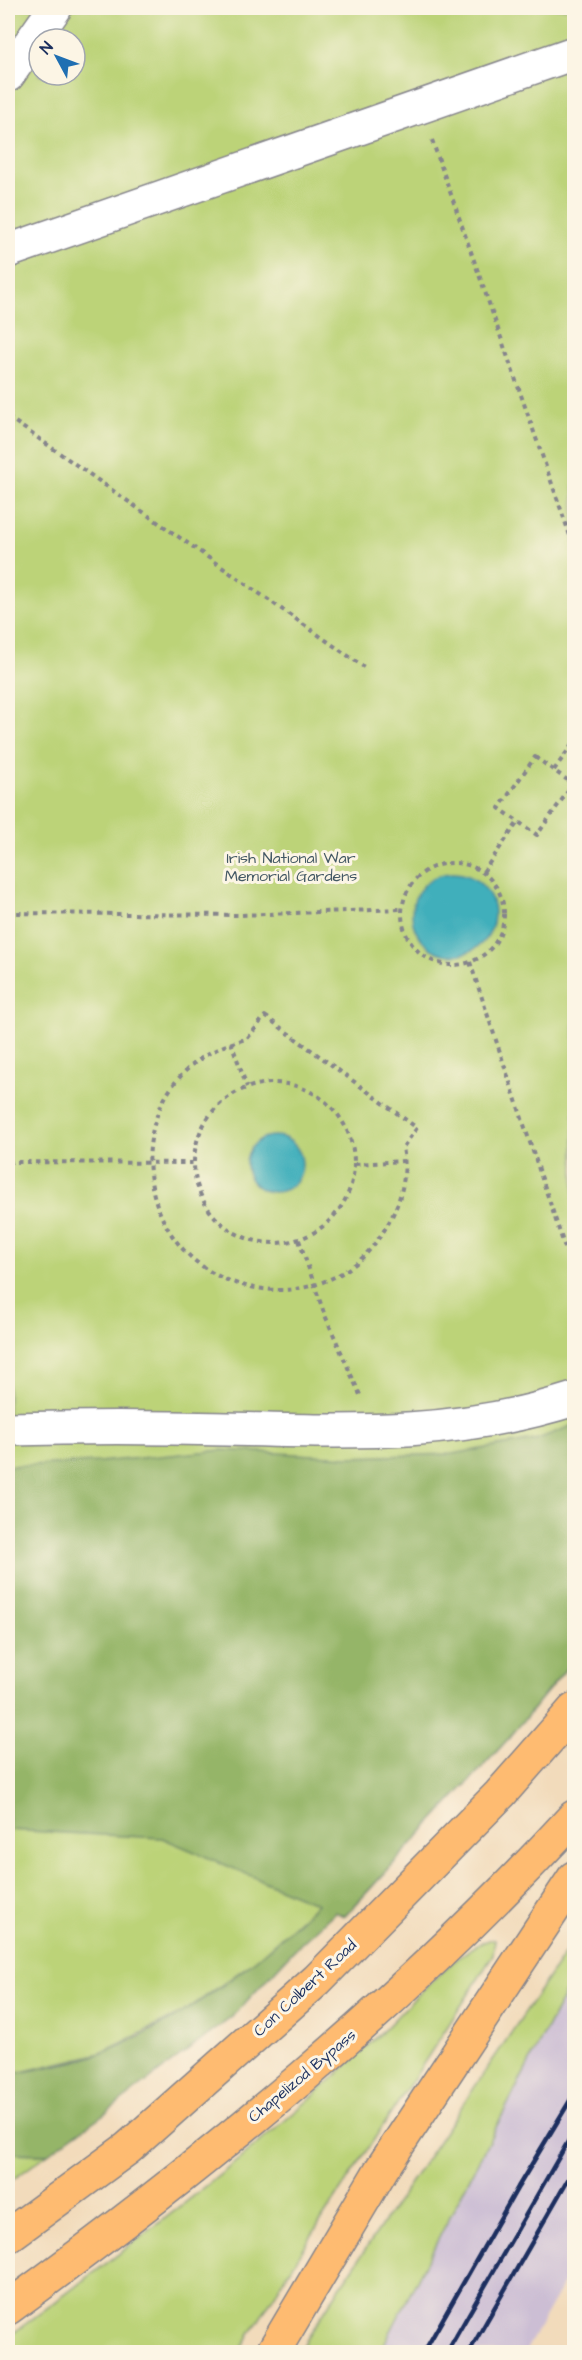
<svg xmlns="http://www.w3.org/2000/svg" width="582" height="2360" viewBox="0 0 582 2360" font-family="'Architects Daughter',sans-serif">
<rect width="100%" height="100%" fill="#fcf5e5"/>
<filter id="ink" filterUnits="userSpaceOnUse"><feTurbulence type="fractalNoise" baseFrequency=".0167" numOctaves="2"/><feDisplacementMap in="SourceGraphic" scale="12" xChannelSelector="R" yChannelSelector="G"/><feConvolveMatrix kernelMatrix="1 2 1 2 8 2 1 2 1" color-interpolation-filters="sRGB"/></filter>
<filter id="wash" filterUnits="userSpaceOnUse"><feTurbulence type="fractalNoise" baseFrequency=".008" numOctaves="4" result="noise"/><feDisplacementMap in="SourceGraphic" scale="24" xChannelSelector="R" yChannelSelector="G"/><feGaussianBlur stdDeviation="1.35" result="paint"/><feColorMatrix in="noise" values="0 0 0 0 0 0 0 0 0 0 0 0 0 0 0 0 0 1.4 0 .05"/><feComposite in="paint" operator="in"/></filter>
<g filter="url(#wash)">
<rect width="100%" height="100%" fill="#f2dbbb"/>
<polygon fill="#ccbed4" points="574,1976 574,2265 525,2352 380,2352"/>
<g fill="#bcd378" stroke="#6c816b" stroke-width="1.5" fill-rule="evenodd">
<path d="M8,8H574V1659L509,1738L345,1916L317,1904L256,1960L184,2012L101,2053L8,2075ZM39,39H75V75H39Z"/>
<path d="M495,1939L493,1955L468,1995L317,2227L239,2352H8V2337C136,2242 266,2145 381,2033C405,2009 464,1941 495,1939Z"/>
<polygon points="573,1941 574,1976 380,2352 299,2352 334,2296"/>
<polygon points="8,2153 48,2154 8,2183"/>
</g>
<path fill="#95b568" stroke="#587263" stroke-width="1.5" d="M574,1425V1659L509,1738L345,1916L335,1912L294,1950L232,2017L104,2114L48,2154L8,2153V2075C38,2068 73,2064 102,2053C183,2022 255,1965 317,1904L162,1838L8,1830V1466L99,1462L222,1450L349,1457L452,1454L535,1440Z"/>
<g fill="#3fafbb" stroke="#2d6f8c" stroke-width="1.5">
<circle cx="453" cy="914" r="41"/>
<circle cx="274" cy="1164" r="28"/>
</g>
</g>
<g filter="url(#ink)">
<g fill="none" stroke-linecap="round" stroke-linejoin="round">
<g stroke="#86858c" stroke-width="36">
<g id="minor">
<polyline points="8,75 55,8"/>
<polyline points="8,251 574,53"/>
<path d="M8,1429C80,1427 154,1427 227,1429C351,1432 454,1437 574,1399"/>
</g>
</g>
<g stroke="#86858c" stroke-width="36">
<g id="major">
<polyline points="8,2236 128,2148 317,1980 500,1794 574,1710"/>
<path d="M8,2308C210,2161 405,2001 574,1817"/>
<polyline points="273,2352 381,2170 574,1878"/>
</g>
</g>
<g stroke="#86858c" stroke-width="4" stroke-dasharray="4.5 4.5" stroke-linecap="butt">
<polyline points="432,140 574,547"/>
<polyline points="8,417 364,667"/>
<path d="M574,656C568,671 567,687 574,702"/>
<polygon points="535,757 573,784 537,835 499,808"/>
<polyline points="554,770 574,742"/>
<circle cx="453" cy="914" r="51"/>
<polyline points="483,872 518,822"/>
<polyline points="8,913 239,915 401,909"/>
<polyline points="470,962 574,1275"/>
<path d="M265,1016L417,1128L403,1147C410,1187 393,1224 366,1254C346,1276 311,1290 281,1290C124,1290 101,1071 247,1039Z"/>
<polyline points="231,1042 247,1087"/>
<circle cx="274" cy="1163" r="80"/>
<polyline points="8,1162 194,1163"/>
<polyline points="355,1164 405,1161"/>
<polyline points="299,1240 324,1313 360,1395"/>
</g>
<use href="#minor" stroke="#fff" stroke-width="33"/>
<use href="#major" stroke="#febb71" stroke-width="33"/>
<g stroke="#1b2f5e" stroke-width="4.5">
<polyline points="424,2352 518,2187 574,2094"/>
<polyline points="447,2352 574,2131"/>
<polyline points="469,2352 574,2169"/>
</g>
</g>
</g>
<g text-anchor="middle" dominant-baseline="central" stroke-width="6" stroke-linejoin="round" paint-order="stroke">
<g font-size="16" fill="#435864" stroke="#fcf5e5">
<text x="291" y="858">Irish National War<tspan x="291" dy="18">Memorial Gardens</tspan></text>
</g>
<g font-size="16" fill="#1b2f5e" stroke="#fcf5e5">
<text transform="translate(305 1988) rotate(-43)">Con Colbert Road</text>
<text transform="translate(302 2076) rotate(-40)">Chapelizod Bypass</text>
</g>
</g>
<rect width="582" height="2360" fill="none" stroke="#fcf5e5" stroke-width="30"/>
<g transform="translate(57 57) rotate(311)"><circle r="28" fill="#fcf5e5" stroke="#a2a6af" stroke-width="1.5"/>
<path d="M0-4.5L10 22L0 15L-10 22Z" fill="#1f6fb2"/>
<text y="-9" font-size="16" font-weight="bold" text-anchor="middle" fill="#1b2f5e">N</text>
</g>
</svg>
